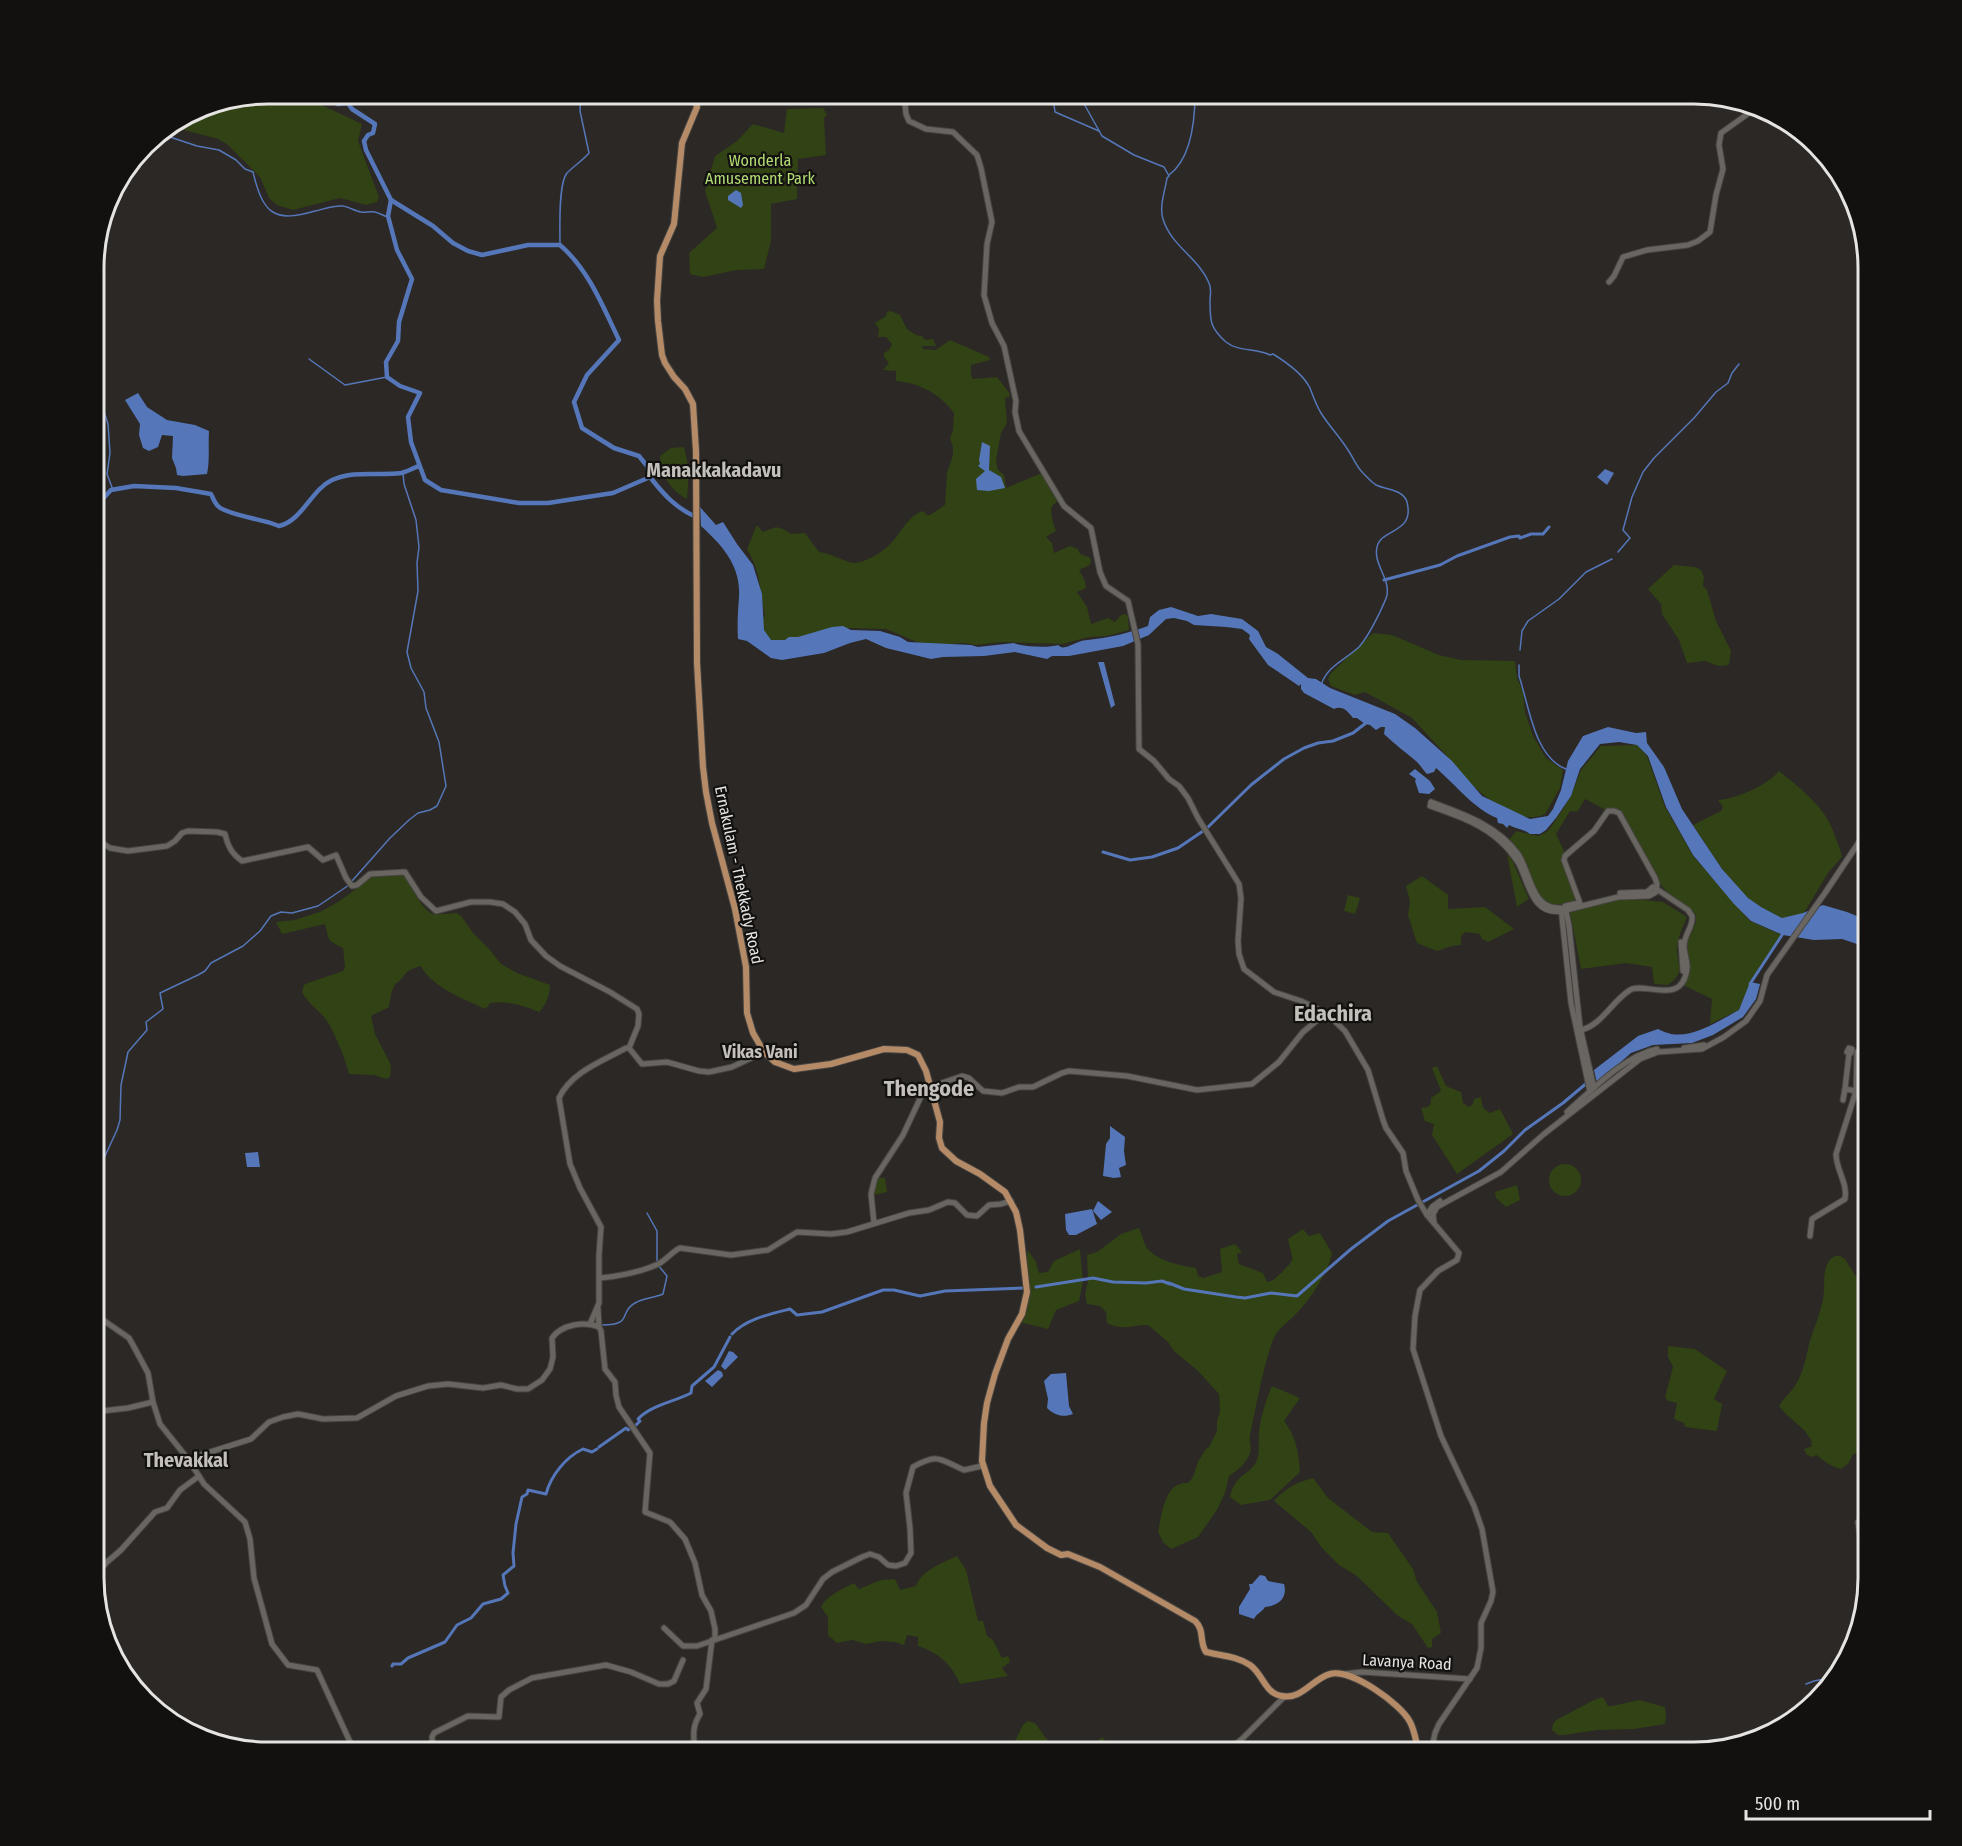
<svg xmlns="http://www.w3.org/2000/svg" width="1962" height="1846" viewBox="0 0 1962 1846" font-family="'Fira Sans Condensed',sans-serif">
<rect width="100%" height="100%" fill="#2b2825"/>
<g fill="#314214">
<polygon points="267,93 303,93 311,100 362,124 358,141 379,197 377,202 366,205 340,198 293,210 277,205 269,198 260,177 228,145 218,139 169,126 201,106"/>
<polygon points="823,108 827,115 824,118 826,155 798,159 797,199 771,204 771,241 764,269 737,270 703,277 690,274 689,253 717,228 705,191 715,156 737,141 753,124 784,133 787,109"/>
<path d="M891,311L900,315L907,329L916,335L922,336L925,340L933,339L936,346H923L922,347L923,349L936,350L950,340L989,357L990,360L971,365V376L973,379L997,377L1010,394L1009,397L1005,398L1007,423L1001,433L996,461L998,470L1004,475L1006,488L1042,473L1058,498V501L1052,506C1050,514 1053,523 1056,531L1046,537L1052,543L1054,553L1070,546L1078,549L1080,554L1089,557L1091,560L1090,565L1079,570L1085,581L1086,588L1077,592L1087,607L1091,624L1108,618L1115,622L1121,615L1126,614L1128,617L1129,630L1107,636L1089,637L1062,644L1001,642L976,645L965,643L931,645L917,642L886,629L850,628L814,633L793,639L775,641L771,640L765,635L761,619L765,616C760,594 761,570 747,550L756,526H758L763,532L776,527L783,529L791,534L805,533L819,552C831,553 847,563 854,563C869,562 889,548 897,536C904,526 912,514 923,511L927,515H930L945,505L947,473L953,455V447L950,438L953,430L954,413C939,393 919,383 896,381V371L883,370L889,363L884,357V353L889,350L892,344L886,337H878L879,329L875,323L886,316L887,312Z"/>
<path d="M684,447L689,469L687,499C671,491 660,474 660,456L671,448Z"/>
<polygon points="1674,565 1695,567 1701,570 1704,577 1703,586 1707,590 1716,621 1731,651 1729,665 1718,666 1705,661 1687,663 1679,640 1662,614 1661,604 1648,589"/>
<path d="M1373,633L1392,635L1439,655L1461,660L1515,661L1517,678L1523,692L1525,712L1533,736L1546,758L1563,770L1560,788L1545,814C1512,830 1469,782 1449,762L1448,757L1412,718L1365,692L1355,695L1331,686L1328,679L1331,673Z"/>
<path d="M1637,745L1647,756L1665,807L1693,856L1750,921L1782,935L1750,982L1739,1010L1710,1024L1712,999L1683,985L1690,972L1687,943L1696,922V915L1667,892L1658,881L1620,809L1606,810L1585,799L1577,812L1570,811L1556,834L1564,851L1563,860L1576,897L1573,902C1559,905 1548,907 1538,895L1508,841L1516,831L1539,836L1548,831L1563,809L1571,796L1581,770L1601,746Z"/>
<path d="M1779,771C1804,791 1827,808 1836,839C1838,845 1841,850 1842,857L1828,873L1804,913L1782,918C1770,912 1759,907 1749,899C1726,879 1710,850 1693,825L1721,811L1723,807L1718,800C1736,799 1768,785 1779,771Z"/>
<polygon points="1507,854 1513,862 1529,899 1517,907"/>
<path d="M399,874L405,875C411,886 421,909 433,914C438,915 451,913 457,913L462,917L473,933L489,949L501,964L517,973L550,985C550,995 546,1005 539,1012C524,1006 506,1000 490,1003L486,1009C467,1001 430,986 421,966C401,971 407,977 395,984L391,994L389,1007L371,1016L375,1034L391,1065L390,1077L386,1079L374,1075L349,1074C346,1061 333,1027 324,1017C316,1008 307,1002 302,992L304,985L308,983L343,971L345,967L343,948C326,939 330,943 325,924L282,934L276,922L295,920L322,911L338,902L356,889L368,877Z"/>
<polygon points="1422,876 1448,895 1448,909 1485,907 1514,929 1488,942 1482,939 1480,934 1465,932 1461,936 1461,945 1452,946 1437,951 1417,943 1408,915 1410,901 1406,886"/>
<polygon points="1348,895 1360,898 1355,914 1344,911"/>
<path d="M1623,898L1663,902L1687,917C1683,927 1677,938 1677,950C1678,968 1686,971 1668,985L1654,984L1652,967L1626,963L1581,969L1570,912Z"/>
<polygon points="1437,1066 1446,1086 1461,1092 1463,1103 1469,1107 1473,1104 1474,1099 1481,1097 1483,1108 1490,1113 1500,1109 1513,1134 1457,1174 1432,1135 1434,1124 1425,1121 1421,1108 1428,1107 1431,1103 1431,1098 1441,1091 1432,1068"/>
<circle cx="1565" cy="1180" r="16"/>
<polygon points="877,1178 885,1178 887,1192 874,1195"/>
<polygon points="1517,1185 1520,1200 1506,1207 1496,1198 1495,1192"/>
<path d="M1139,1228C1142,1234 1143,1241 1146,1247C1155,1260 1181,1266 1196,1268L1198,1276L1203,1278L1222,1272L1220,1249L1235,1244L1242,1252L1237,1254L1239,1264L1263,1273L1267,1282C1274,1281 1275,1278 1280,1274C1298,1257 1292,1261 1288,1239L1303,1229L1309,1236L1320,1233L1332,1253C1328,1274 1309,1301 1294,1316C1286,1324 1277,1329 1273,1340C1262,1371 1257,1403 1250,1435C1249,1441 1252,1447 1250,1453C1246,1464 1238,1470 1229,1476L1225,1493L1217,1510L1198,1537L1171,1549L1163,1542L1158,1532C1162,1515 1164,1481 1188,1483L1193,1477L1198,1462L1205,1450L1209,1447L1217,1431V1421L1220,1412L1219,1394L1198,1371L1174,1351L1168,1342L1148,1325C1133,1325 1122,1331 1107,1323L1106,1312L1100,1306L1087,1304L1085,1294L1088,1281L1087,1255L1097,1252L1121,1234Z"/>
<polygon points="1080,1249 1083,1282 1079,1301 1056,1310 1048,1329 1019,1322 1028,1250 1036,1262 1039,1273 1048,1272 1054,1261"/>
<path d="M1835,1256H1840L1845,1259L1863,1288L1862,1303L1866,1334L1869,1337V1389L1857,1399L1858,1407L1869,1424V1451L1853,1454L1848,1464L1841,1469C1832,1467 1823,1461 1817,1455L1811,1457L1806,1454L1804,1449L1812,1446L1811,1440L1805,1431L1786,1414L1779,1406C1784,1397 1792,1392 1796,1384C1804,1371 1806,1357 1809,1344C1814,1328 1820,1314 1823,1299C1826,1285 1820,1264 1835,1256Z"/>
<polygon points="1668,1346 1695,1349 1727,1371 1714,1399 1722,1404 1717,1431 1685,1427 1684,1423 1674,1419 1677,1403 1668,1401 1665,1397 1673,1367 1668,1357"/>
<path d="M1272,1386L1300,1398L1284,1421C1296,1436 1299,1453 1300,1472L1270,1500L1241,1505L1230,1497C1235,1473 1251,1475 1257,1460C1260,1450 1258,1441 1259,1431C1261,1416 1266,1400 1272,1386Z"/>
<path d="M1313,1478L1328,1498L1372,1532L1388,1533L1413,1569L1417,1582L1437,1612L1441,1633L1432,1639V1647L1428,1648L1412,1624L1398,1616L1357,1576L1339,1565L1322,1548L1311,1532L1274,1501C1284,1489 1297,1482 1313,1478Z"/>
<path d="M957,1556L966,1570L978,1621H983L987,1636L993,1640L1002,1658L1008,1656L1010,1662L1002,1668L1008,1676L960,1684C951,1664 939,1653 918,1646V1637L907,1635L904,1645L895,1642L880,1641L866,1644L852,1640L837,1643L828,1635V1617L821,1607C827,1595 841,1590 854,1583L859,1589L881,1580L895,1579L900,1590L916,1586C922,1570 942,1563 957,1556Z"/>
<polygon points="1603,1697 1608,1706 1612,1706 1639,1700 1665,1707 1666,1717 1665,1724 1634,1729 1597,1730 1564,1735 1558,1735 1552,1730 1553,1724 1556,1720 1594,1700"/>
<polygon points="1028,1721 1035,1723 1051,1745 1041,1753 1009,1753 1023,1725"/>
<polygon points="1102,1737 1116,1753 1087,1753 1087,1751"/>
<polygon points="966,1741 1005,1746 1002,1753 961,1753 962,1746"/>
</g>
<g fill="#5577b9">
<polygon points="736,190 741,193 743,205 741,208 728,200 728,196"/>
<path d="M138,393L147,407L167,420L195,425L209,431C208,446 210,460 207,474L183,476L177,475L176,468L172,458L173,436L162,435L158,447L149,451L143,448L139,435L140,424L125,400Z"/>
<polygon points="982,442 990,446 989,470 1001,477 1005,488 989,491 977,490 976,479 985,471 978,466 980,464 979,460"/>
<polygon points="1605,469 1614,473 1607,485 1597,477"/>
<path d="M700,507L716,525L723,522L737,544L753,565L762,594L764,630L771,640H785L789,637H798L832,627L843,626L851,630L880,631L900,637L908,642L971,645L978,647L1014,643C1021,647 1050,648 1058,645C1061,647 1061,648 1066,647C1073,645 1080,640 1088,640C1108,638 1129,633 1148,626L1150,617L1159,610L1171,607L1198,616L1211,614L1242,619L1258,631L1266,647L1278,654L1308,678L1316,679L1330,688L1395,714L1415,728L1452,761L1482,796L1530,819L1548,816L1553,809L1561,790L1568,761L1583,736L1608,727L1636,733L1646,732L1647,743L1664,767L1682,809L1722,869L1748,898L1761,907L1782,918L1803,913L1823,905L1847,912L1869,921V948L1842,939L1814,940L1783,935L1751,921L1734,904L1693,855L1666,807L1648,756L1637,745L1619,742L1600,744L1580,769L1571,796L1556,818L1546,830L1540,834H1530C1524,829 1516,829 1509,825L1507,828L1503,824L1498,823L1497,818C1474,809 1456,785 1436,768L1434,772L1427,774C1423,770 1421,766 1417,762C1407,753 1394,744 1384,734L1385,727H1381L1376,730L1370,725L1365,724L1357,718H1353C1348,711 1342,705 1334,709L1304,693L1301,689V684L1299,686L1268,665L1249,639L1250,635L1242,629L1226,627L1194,625L1187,621L1174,618L1166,619L1149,635L1123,646L1069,656H1052L1047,659L1015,652L984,656L943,657L931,659L886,648L866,639L850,643L824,653L782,660L771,658L747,641L738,639C737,624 738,611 739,597C741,566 723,546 701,526Z"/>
<polygon points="1098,662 1104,662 1115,705 1111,708"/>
<polygon points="1415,769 1430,781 1435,789 1429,794 1419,793 1415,781 1416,779 1409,774"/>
<path d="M1750,982L1760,984L1756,999L1743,1017L1713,1035L1692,1043L1653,1045L1631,1053L1597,1083L1594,1070L1638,1036L1658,1029C1662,1031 1667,1033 1671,1034C1694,1038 1720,1020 1739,1010Z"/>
<polygon points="1110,1126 1125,1137 1124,1151 1126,1165 1119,1168 1121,1177 1114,1178 1103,1176 1106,1144 1110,1138"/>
<polygon points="258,1152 260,1167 247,1167 245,1153"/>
<polygon points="1098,1201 1112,1212 1101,1220 1093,1211"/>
<polygon points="1092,1209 1097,1224 1076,1235 1069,1235 1066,1230 1065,1214"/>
<polygon points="729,1351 733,1352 738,1357 725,1370 721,1366"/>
<polygon points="718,1370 722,1372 723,1376 712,1387 705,1381"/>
<path d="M1066,1373L1069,1406L1073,1414C1063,1418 1054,1415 1047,1408L1048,1399L1044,1381L1051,1374Z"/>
<path d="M1260,1575L1265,1576L1268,1581L1284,1584C1288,1598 1278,1606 1265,1607C1262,1612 1257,1613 1254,1619L1239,1614V1607L1250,1589L1249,1584H1252Z"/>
</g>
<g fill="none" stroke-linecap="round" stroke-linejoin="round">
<g stroke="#5577b9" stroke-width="1.5">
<path d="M1078,93L1102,136L1134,155L1164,167L1169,176L1167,178C1165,191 1159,207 1163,219C1171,246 1199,258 1209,283C1212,290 1210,295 1210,301C1210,321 1210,328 1226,342C1238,352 1257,348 1270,355L1273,354C1286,362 1303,374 1310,388C1313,396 1316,405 1321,413C1329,426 1340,437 1348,450C1353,457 1356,466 1363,473C1367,477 1371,482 1376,485C1386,490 1403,489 1407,502C1415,534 1381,528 1377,547C1373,564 1390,578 1387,595C1386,600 1382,607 1380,612C1374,624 1368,637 1359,647C1345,660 1327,666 1321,685"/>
<polyline points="1054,105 1055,112 1099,131"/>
<path d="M158,133L197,146L219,150L236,160L245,169L253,172C263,214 274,223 315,211C324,209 334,205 343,206C349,207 355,211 361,212C365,213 370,211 375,212C379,213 384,216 388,217"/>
<path d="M1169,175C1192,158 1195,120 1195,93"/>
<path d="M560,245C560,230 558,184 567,173C574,166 582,161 589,153L580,111L581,93"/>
<polyline points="309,359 345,385 387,377"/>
<polyline points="93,392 104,412 108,424 110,453 107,474 113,490"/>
<polyline points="1618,552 1630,538 1623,530 1632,497 1643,472 1654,458 1694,418 1716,392 1728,383 1732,373 1739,364"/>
<polyline points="1520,650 1522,631 1528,621 1559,599 1586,572 1612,559"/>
<path d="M1519,665V676C1529,705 1534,757 1566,769"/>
<polyline points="352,881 390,838 409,820 418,813 430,810 437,806 446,786 439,742 426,708 424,692 411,668 407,652 418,591 417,563 419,547 416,520 404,484 403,473"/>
<polyline points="93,1162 105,1156 117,1130 120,1120 121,1085 128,1052 147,1030 146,1022 163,1009 160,993 198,975 205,971 211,963 243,946 260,931 271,916 281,912 292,913 318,906 349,885"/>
<polyline points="647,1213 657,1231 657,1262"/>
<path d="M602,1325C634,1325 618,1312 635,1303C643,1298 654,1298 663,1294L667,1276L658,1265"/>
<polyline points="1806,1684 1814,1681 1835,1677"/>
</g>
<g stroke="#5577b9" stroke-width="3">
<polyline points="1384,580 1440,565 1457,556 1510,537 1519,536 1520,538 1531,534 1543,534 1549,527"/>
<polyline points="1103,852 1130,860 1152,857 1178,848 1206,829 1251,785 1284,759 1304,748 1318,743 1333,741 1353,733 1366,723"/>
<polyline points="1750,984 1784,932"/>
<polyline points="1169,1283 1184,1289 1236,1297 1245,1298 1271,1293 1297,1296 1351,1249 1388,1221 1479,1171 1504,1151 1525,1130 1563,1103 1588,1082"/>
<polyline points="1036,1287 1093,1278 1113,1282 1146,1283 1162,1281 1170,1284"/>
<path d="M732,1334C746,1319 770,1314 790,1309L797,1315L822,1312L883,1290H894L920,1296L945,1291L1024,1288"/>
<path d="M636,1425L640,1421L638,1419C651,1405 674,1402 691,1393L692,1386L714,1367L730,1337"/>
<polyline points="599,1447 626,1428 628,1430 631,1428"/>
<path d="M392,1666L393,1664H401L408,1658L445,1642L457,1625L471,1618L483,1604L501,1599L508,1593L505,1586L503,1575L514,1566L513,1553L516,1524L522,1497L527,1494L528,1490L546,1494C551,1475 566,1457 583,1449L592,1452L597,1449"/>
</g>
<g stroke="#5577b9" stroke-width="4.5">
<path d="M320,93L338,104L348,103L352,109L375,124L373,133L368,135L364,141L366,150L391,200L433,226L453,243L468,251L482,255L528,245H560C589,270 603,307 619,340L587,375L574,402L582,428L614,448L639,456L647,466L650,477"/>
<path d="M391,200L388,216L397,250L412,279L399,322L398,341L386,362L387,377L400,386L420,393L408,417L411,442L425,480L441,490L519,503H548L613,493L650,477C664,495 676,508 696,517"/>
<path d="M93,504H98L111,490L134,486L176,488L211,494C213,498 215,504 219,507C231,516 263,519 279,526C302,521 311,490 332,480C355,470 377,476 401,473C407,472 413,468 419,466"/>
</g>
<g stroke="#464441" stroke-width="7">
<g id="secondary">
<polyline points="904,93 906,114 909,121 926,129 953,132 977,155 981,168 992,222 987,244 984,295 992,323 1004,346 1016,401 1015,412 1019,431 1064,506 1091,528 1100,572 1106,586 1128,601 1138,644 1139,749 1154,761 1169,779 1179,786 1188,798 1198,818 1239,884 1241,898 1238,941 1239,954 1244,969 1274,992 1301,1001 1326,1013 1345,1031 1368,1070 1383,1120 1386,1128 1403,1153 1406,1171 1418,1200 1427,1215 1459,1253 1457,1260 1438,1271 1420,1290 1415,1316 1413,1349 1441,1436 1474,1506 1482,1529 1493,1592 1491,1601 1481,1623 1481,1648 1477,1668 1439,1724 1435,1733 1431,1753"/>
<polyline points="1609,282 1614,276 1623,257 1647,250 1688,245 1698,241 1710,232 1716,195 1723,169 1719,145 1721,133 1749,113 1752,109 1752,106"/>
<path d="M1431,802L1430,806C1455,815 1481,823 1501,842C1508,848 1514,856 1519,864C1529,883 1532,916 1562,911L1618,897L1649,896L1656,892L1657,884L1655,878L1619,813L1614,811H1608L1594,831L1565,856L1564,860L1581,906"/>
<path d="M1431,802C1463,814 1497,825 1518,854C1531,873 1531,910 1561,908L1571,1003L1590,1092"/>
<path d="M93,837L110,848L128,851L167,846L175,841L182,833L188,831L217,832L225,834C228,846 231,853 242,861L308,847L323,860L336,855L346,878L352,886L357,885L370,874L405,872L421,897L436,911L471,902H490L503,904L515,912L525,924L531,940L546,956L560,966L610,992L637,1009L639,1014L638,1026L629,1048"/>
<polyline points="1620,893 1647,892 1653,887"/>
<polyline points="1579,903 1565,906 1569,926 1580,1027 1594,1088"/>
<polyline points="1681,942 1683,971"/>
<path d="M1581,1030C1602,1025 1612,1001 1630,990C1644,981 1682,1007 1687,969C1688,961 1684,954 1684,946C1684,934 1694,926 1692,916L1688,910L1655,888"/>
<polyline points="629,1048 642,1064 667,1062 699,1071 709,1072 732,1067 764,1052"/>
<polyline points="1684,1048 1704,1045"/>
<polygon points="1849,1048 1852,1049 1851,1053 1847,1052"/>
<polyline points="1849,1054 1845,1089 1856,1091"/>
<polyline points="930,1087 962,1076 969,1078 983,1091 1002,1093 1019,1087 1033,1087 1062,1073 1069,1071 1127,1076 1197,1090 1252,1084 1279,1062 1303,1032 1326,1013"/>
<polyline points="1843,1100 1845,1089"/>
<path d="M1567,1112C1592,1090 1624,1056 1657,1049"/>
<polyline points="1427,1215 1432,1207 1440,1201"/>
<polyline points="874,1223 871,1194 875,1178 903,1135 925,1088 929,1084"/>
<polyline points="1434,1223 1433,1214 1437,1207 1501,1172 1544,1134 1640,1059 1658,1052 1702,1049 1724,1037 1746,1021 1760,1001 1767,975 1825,893 1869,827"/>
<path d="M1810,1236L1812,1219L1845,1199C1848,1183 1836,1170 1836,1154L1856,1091L1857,1052"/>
<path d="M600,1278C620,1276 638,1273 656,1265C666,1261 671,1252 680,1248L731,1255L768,1250L797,1232L831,1234L847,1232L909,1213L929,1210L948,1202L955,1203L967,1215L977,1216L989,1205L1001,1204L1011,1201"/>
<polyline points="598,1308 599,1327"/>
<polyline points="93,1309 103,1320 129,1338 133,1345 148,1373 153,1402 160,1424 188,1459 204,1484 245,1522 250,1539 254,1578 272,1644 288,1665 317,1670 351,1744 358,1753"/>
<path d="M590,1324L599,1303V1255L601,1227L580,1188L570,1164L559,1098C571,1072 603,1061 626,1048H629"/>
<polyline points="93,1412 128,1408 153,1402"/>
<path d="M188,1459L251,1439L269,1422L283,1417L298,1414L323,1419L357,1418L396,1396L428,1386L448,1384L483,1388L501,1385L517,1389H528L542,1380L550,1369L553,1357L552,1338C562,1324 585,1321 599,1327L601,1331L605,1369L615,1382L616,1395L619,1407L650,1453L645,1512L670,1522L685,1539L695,1563L702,1595L711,1611L715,1629V1639"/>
<polyline points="1869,1517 1858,1522 1861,1541 1869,1560"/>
<polyline points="93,1577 107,1562 121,1550 155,1512 167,1508 180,1490 199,1476"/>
<path d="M664,1628L683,1646H697L794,1613L806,1605L823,1579L832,1572L862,1557L870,1554L879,1557L888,1565L896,1566L905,1563L911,1553L910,1528L906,1493L913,1467C938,1453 939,1459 964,1470L982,1466"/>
<polyline points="1343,1674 1362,1672 1470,1679"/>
<polyline points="433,1753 432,1737 434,1733 468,1716 499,1717 501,1697 509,1690 532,1678 606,1665 631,1672 659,1684 668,1684 674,1681 683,1660"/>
<path d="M695,1753C694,1738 691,1728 700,1714L697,1703L706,1689L712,1640"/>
<polyline points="1225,1753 1242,1739 1284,1697"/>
</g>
</g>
<g stroke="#464441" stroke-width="8">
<path id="primary" d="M693,93L697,107L682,143L674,224L660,256L657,301L658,321L662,355L665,363L674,377L685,389L693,404L696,451L697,663L703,767L706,792L712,823L735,909L746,967L747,1013L753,1033L764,1052L775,1062L794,1069L831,1064L884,1049L907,1050L918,1055L926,1071L940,1122L939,1138L942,1148L956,1161L980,1174L1005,1192L1016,1212L1020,1230L1027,1292L1022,1314L1008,1339L995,1374L987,1403L984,1423L982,1461L990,1486L1016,1525L1047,1548L1061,1555L1068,1554L1100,1567L1195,1621C1205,1630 1199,1642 1206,1652C1222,1656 1236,1656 1250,1665C1263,1674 1265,1694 1282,1696C1302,1700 1312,1679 1330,1674C1351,1668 1401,1704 1410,1722C1415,1731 1416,1743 1419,1753"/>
</g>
<use href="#secondary" stroke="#696561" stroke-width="5"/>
<use href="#primary" stroke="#b58a67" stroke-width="6"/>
</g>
<g text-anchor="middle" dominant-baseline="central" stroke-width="4.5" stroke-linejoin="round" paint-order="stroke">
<g font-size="16" fill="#b2dc74" stroke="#131110">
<text x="760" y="160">Wonderla<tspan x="760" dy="18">Amusement Park</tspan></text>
</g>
<g font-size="16" fill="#e6e4e2" stroke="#131110">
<text transform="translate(739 875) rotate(78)">Ernakulam - Thekkady Road</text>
<text transform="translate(1407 1662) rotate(3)">Lavanya Road</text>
</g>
<g font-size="18" font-weight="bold" fill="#c3bfba" stroke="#131110">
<text x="760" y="1052">Vikas Vani</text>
</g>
<g font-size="20" font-weight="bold" fill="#c3bfba" stroke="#131110">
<text x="714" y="470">Manakkakadavu</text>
<text x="186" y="1460">Thevakkal</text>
</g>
<g font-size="22" font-weight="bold" fill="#c3bfba" stroke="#131110">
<text x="1333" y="1013">Edachira</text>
<text x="929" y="1088">Thengode</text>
</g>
</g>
<path d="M0 0H1962V1846H0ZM268 104H1694A164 164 0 0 1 1858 268V1578A164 164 0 0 1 1694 1742H268A164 164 0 0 1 104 1578V268A164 164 0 0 1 268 104Z" fill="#131110" fill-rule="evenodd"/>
<path fill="none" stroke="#e6e4e2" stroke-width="3" d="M268 104H1694A164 164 0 0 1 1858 268V1578A164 164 0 0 1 1694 1742H268A164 164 0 0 1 104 1578V268A164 164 0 0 1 268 104Z"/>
<path d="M1746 1810v9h184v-9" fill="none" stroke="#e6e4e2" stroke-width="3"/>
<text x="1755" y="1810" font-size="18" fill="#e6e4e2" stroke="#131110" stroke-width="4.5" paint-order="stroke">500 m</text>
</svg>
